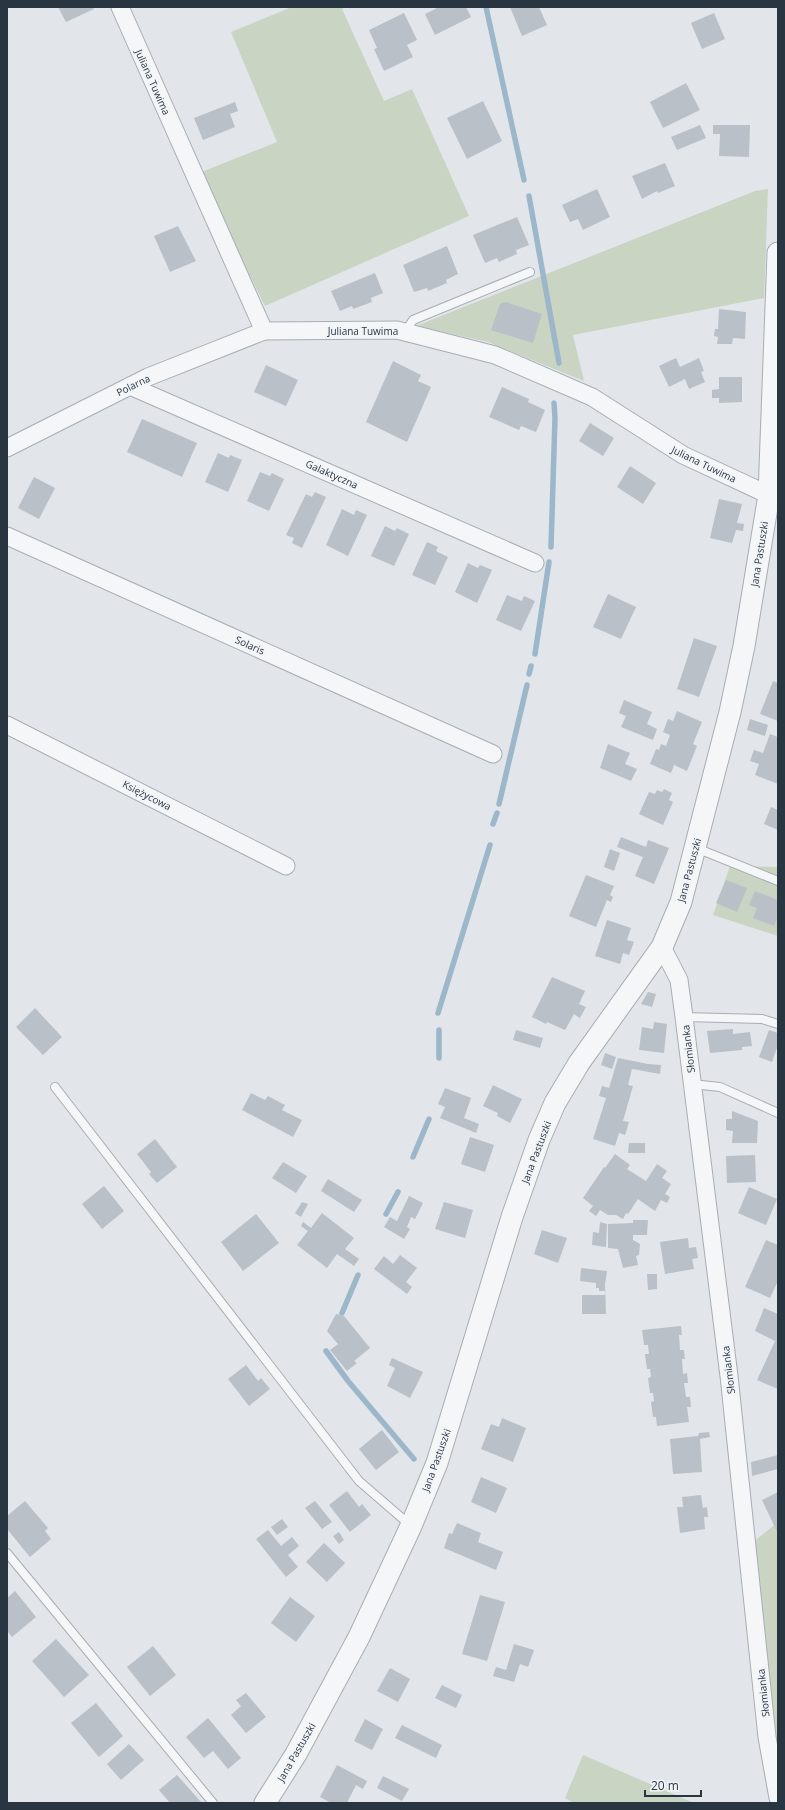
<svg xmlns="http://www.w3.org/2000/svg" width="785" height="1810" viewBox="0 0 785 1810" font-family="'Open Sans',sans-serif">
<rect width="100%" height="100%" fill="#e2e6ea"/>
<g fill="#c9d4c3">
<polygon points="292,7 345,7 342,9 384,101 412,89 469,216 265,306 199,173 277,142 231,32"/>
<polygon points="768,189 764,298 573,335 584,381 488,342 416,326 755,191"/>
<polygon points="730,866 778,867 778,936 713,915"/>
<polygon points="778,1522 778,1792 746,1548"/>
<polygon points="583,1755 694,1803 574,1803 565,1798"/>
</g>
<g fill="none" stroke-linecap="round" stroke-linejoin="round">
<g stroke="#9db7ca" stroke-width="5.5">
<polyline points="486,7 524,180"/>
<polyline points="529,196 559,363"/>
<polyline points="551,547 555,418 554,403"/>
<polyline points="535,654 549,562"/>
<polyline points="529,674 531,666"/>
<polyline points="499,804 527,685"/>
<polyline points="493,824 497,813"/>
<polyline points="438,1013 490,845"/>
<polyline points="439,1030 439,1058"/>
<polyline points="413,1157 429,1119"/>
<polyline points="386,1214 398,1192"/>
<polyline points="342,1313 358,1275"/>
<polyline points="326,1351 348,1381 414,1459"/>
</g>
</g>
<g fill="#b9c0c7">
<polygon points="58,7 93,7 94,9 66,22"/>
<polygon points="439,7 466,7 471,17 435,35 425,14"/>
<polygon points="510,7 539,7 547,25 522,36"/>
<polygon points="404,13 417,40 407,45 413,57 384,71 374,49 377,48 369,30"/>
<polygon points="714,13 725,39 702,49 691,23"/>
<polygon points="686,83 700,110 663,128 650,102"/>
<polygon points="483,101 502,141 467,159 447,118"/>
<polygon points="235,102 238,111 230,114 235,127 203,140 194,118"/>
<polygon points="700,125 706,138 677,150 671,137"/>
<polygon points="713,125 750,125 749,157 719,156 720,134 713,134"/>
<polygon points="665,163 675,186 658,193 657,191 642,199 632,176"/>
<polygon points="597,189 610,217 583,230 578,219 570,222 562,205"/>
<polygon points="517,217 529,245 516,250 517,254 499,262 497,258 485,263 473,235"/>
<polygon points="178,226 196,261 170,272 154,236"/>
<polygon points="447,246 458,274 446,280 447,283 428,291 427,288 414,292 403,265"/>
<polygon points="375,273 383,293 371,298 372,302 353,309 352,306 340,311 331,291"/>
<polygon points="506,302 542,314 533,343 491,330 500,304"/>
<polygon points="719,309 746,312 745,339 733,338 732,344 717,344 718,337 714,336 715,329 718,329"/>
<polygon points="676,358 680,367 699,358 704,371 701,372 705,382 689,389 685,379 669,387 659,366"/>
<polygon points="393,361 421,375 418,381 431,387 407,442 366,422"/>
<polygon points="266,365 298,380 286,406 254,392"/>
<polygon points="719,377 742,377 742,402 719,403 719,398 712,398 712,390 719,389"/>
<polygon points="502,387 529,399 528,402 545,410 536,432 521,426 519,430 489,417"/>
<polygon points="142,419 197,443 182,477 127,452"/>
<polygon points="590,423 614,438 603,456 579,441"/>
<polygon points="218,453 229,458 230,455 242,460 228,492 205,482"/>
<polygon points="630,466 656,483 643,504 617,487"/>
<polygon points="260,472 270,476 272,473 284,479 269,511 247,501"/>
<polygon points="34,477 55,488 39,519 18,508"/>
<polygon points="315,492 326,497 302,548 292,543 294,538 286,535 306,494 312,497"/>
<polygon points="719,499 742,504 737,523 744,524 743,531 736,530 732,543 710,538"/>
<polygon points="342,509 354,515 356,510 367,515 348,556 326,545"/>
<polygon points="385,526 395,531 397,528 409,534 394,566 371,556"/>
<polygon points="427,542 438,547 436,551 448,557 435,585 412,575"/>
<polygon points="468,563 478,568 480,565 492,570 477,603 455,592"/>
<polygon points="608,594 636,607 621,639 593,627"/>
<polygon points="507,595 522,601 524,596 535,601 521,631 496,620"/>
<polygon points="694,638 717,646 699,697 677,689"/>
<polygon points="773,681 778,683 778,721 760,714"/>
<polygon points="624,700 652,712 647,724 657,729 653,740 621,727 626,716 619,713"/>
<polygon points="677,711 702,722 693,744 697,746 687,771 674,765 671,773 650,764 656,749 659,750 661,744 666,746 670,735 663,732 668,719 673,721"/>
<polygon points="750,719 768,725 765,736 747,730"/>
<polygon points="770,734 778,737 778,784 755,775 759,764 750,761 754,750 763,753"/>
<polygon points="608,744 630,753 625,764 637,769 631,781 600,768"/>
<polygon points="664,789 672,793 669,800 673,802 663,825 639,814 649,792 655,794 657,790 662,792"/>
<polygon points="771,807 778,810 778,830 764,824"/>
<polygon points="621,837 646,847 648,840 669,848 654,884 635,876 643,857 617,847"/>
<polygon points="610,849 620,853 614,871 604,867"/>
<polygon points="586,875 614,886 610,895 613,897 611,902 607,900 596,927 569,916"/>
<polygon points="726,880 747,888 737,912 716,903"/>
<polygon points="755,891 778,900 778,916 774,926 753,918 757,908 749,905"/>
<polygon points="607,920 631,928 627,940 634,942 629,955 623,953 620,964 595,956"/>
<polygon points="552,977 585,991 579,1004 586,1007 580,1018 574,1014 565,1030 547,1022 546,1024 532,1017"/>
<polygon points="648,992 656,994 652,1007 641,1004"/>
<polygon points="35,1008 62,1037 43,1055 16,1027"/>
<polygon points="654,1022 667,1024 664,1053 639,1050 642,1027 653,1029"/>
<polygon points="733,1029 733,1034 750,1032 752,1046 742,1047 742,1050 710,1053 707,1031"/>
<polygon points="516,1030 543,1038 540,1048 513,1040"/>
<polygon points="769,1030 778,1033 778,1045 772,1062 759,1057"/>
<polygon points="605,1053 616,1057 612,1069 601,1065"/>
<polygon points="618,1058 648,1064 661,1065 660,1074 632,1069 628,1085 633,1086 623,1121 629,1122 625,1135 619,1133 615,1146 593,1139 606,1098 599,1096 602,1086 609,1088"/>
<polygon points="493,1085 522,1099 510,1123 497,1116 498,1113 483,1106"/>
<polygon points="445,1088 471,1098 464,1118 479,1124 476,1133 440,1118 445,1107 438,1104"/>
<polygon points="251,1093 265,1100 268,1096 285,1105 282,1110 302,1120 293,1137 242,1110"/>
<polygon points="732,1111 758,1121 757,1143 732,1143 733,1131 726,1130 726,1119 732,1119"/>
<polygon points="470,1137 494,1145 485,1172 461,1164"/>
<polygon points="155,1139 177,1167 157,1183 149,1174 151,1172 137,1154"/>
<polygon points="629,1143 645,1143 645,1153 628,1153"/>
<polygon points="615,1154 630,1165 627,1169 646,1181 657,1164 667,1171 662,1178 671,1184 665,1194 670,1197 667,1203 661,1200 655,1211 638,1199 628,1214 626,1213 623,1219 616,1215 608,1215 600,1210 596,1216 589,1211 593,1206 583,1198 604,1167 605,1168"/>
<polygon points="755,1155 756,1182 727,1183 726,1156"/>
<polygon points="283,1162 307,1176 296,1193 272,1178"/>
<polygon points="328,1179 362,1200 354,1212 321,1191"/>
<polygon points="104,1186 124,1211 102,1229 82,1204"/>
<polygon points="749,1187 777,1199 766,1225 738,1213"/>
<polygon points="409,1196 423,1203 415,1219 411,1217 407,1227 410,1229 404,1239 384,1227 390,1217 397,1221"/>
<polygon points="302,1202 308,1204 301,1217 295,1213"/>
<polygon points="444,1202 473,1210 465,1238 435,1229"/>
<polygon points="322,1213 354,1238 345,1249 359,1259 354,1266 337,1254 327,1268 297,1245 308,1231 301,1226 303,1222 311,1228"/>
<polygon points="256,1214 279,1243 243,1271 221,1242"/>
<polygon points="633,1220 648,1220 647,1235 633,1235 633,1240 640,1244 639,1255 636,1256 638,1265 623,1268 618,1249 608,1248 608,1224 633,1223"/>
<polygon points="600,1222 607,1224 606,1247 592,1245 593,1232 599,1233"/>
<polygon points="542,1230 567,1238 558,1263 534,1254"/>
<polygon points="688,1238 689,1248 696,1247 698,1258 692,1259 694,1269 665,1274 660,1242"/>
<polygon points="766,1240 778,1245 778,1283 777,1283 770,1298 745,1287"/>
<polygon points="400,1255 417,1268 406,1282 412,1287 407,1294 374,1269 384,1256 393,1264"/>
<polygon points="581,1268 607,1271 605,1284 606,1314 582,1314 582,1295 605,1295 605,1291 599,1291 599,1288 596,1288 596,1283 603,1284 580,1281"/>
<polygon points="647,1274 657,1274 657,1289 648,1290"/>
<polygon points="764,1308 778,1314 778,1389 757,1380 775,1341 755,1331"/>
<polygon points="336,1314 344,1316 370,1348 354,1361 357,1363 347,1371 330,1350 338,1344 327,1331"/>
<polygon points="681,1326 682,1335 679,1335 680,1350 684,1350 685,1359 682,1359 683,1374 687,1373 688,1383 684,1383 686,1397 690,1397 691,1407 687,1407 689,1422 657,1426 656,1417 653,1417 651,1402 654,1401 653,1393 650,1393 648,1378 651,1377 650,1369 647,1369 645,1354 649,1354 648,1345 644,1345 642,1330"/>
<polygon points="392,1358 423,1372 410,1398 387,1386 395,1368 389,1365"/>
<polygon points="246,1365 258,1381 261,1378 270,1389 249,1406 228,1379"/>
<polygon points="502,1418 526,1428 513,1462 481,1449 491,1424 499,1427"/>
<polygon points="382,1430 399,1452 376,1470 359,1449"/>
<polygon points="709,1432 710,1437 700,1439 702,1472 673,1474 670,1439 698,1436 699,1433"/>
<polygon points="778,1455 778,1469 752,1476 751,1462"/>
<polygon points="481,1477 507,1488 496,1513 471,1502"/>
<polygon points="347,1491 359,1507 362,1504 371,1515 350,1532 329,1505"/>
<polygon points="778,1492 778,1534 762,1500"/>
<polygon points="701,1495 703,1508 707,1507 708,1517 704,1517 705,1529 680,1533 677,1507 683,1507 682,1497"/>
<polygon points="25,1501 48,1528 45,1531 51,1539 30,1557 7,1529 7,1516"/>
<polygon points="315,1501 332,1522 322,1529 305,1508"/>
<polygon points="282,1519 288,1527 277,1535 271,1527"/>
<polygon points="457,1523 481,1533 478,1542 503,1552 496,1570 444,1548 449,1533 452,1534"/>
<polygon points="268,1530 281,1546 292,1537 299,1546 288,1555 298,1567 286,1577 256,1539"/>
<polygon points="339,1532 344,1540 339,1544 333,1536"/>
<polygon points="324,1543 345,1563 327,1582 306,1562"/>
<polygon points="15,1591 36,1617 12,1637 7,1631 7,1598"/>
<polygon points="480,1595 505,1602 487,1661 462,1654"/>
<polygon points="290,1597 315,1616 296,1642 271,1623"/>
<polygon points="56,1639 89,1675 64,1697 32,1661"/>
<polygon points="514,1644 534,1650 528,1667 520,1664 514,1682 493,1676 496,1667 506,1670"/>
<polygon points="153,1646 176,1675 150,1696 127,1667"/>
<polygon points="390,1668 410,1679 398,1702 377,1691"/>
<polygon points="442,1685 462,1695 456,1708 435,1698"/>
<polygon points="246,1693 266,1717 246,1733 231,1715 241,1706 236,1700"/>
<polygon points="96,1703 123,1736 99,1757 71,1723"/>
<polygon points="208,1718 241,1758 228,1769 213,1751 204,1758 186,1737"/>
<polygon points="365,1719 383,1729 372,1750 354,1741"/>
<polygon points="402,1725 442,1745 436,1758 395,1738"/>
<polygon points="129,1744 144,1760 121,1780 107,1764"/>
<polygon points="337,1765 367,1781 363,1789 356,1785 347,1803 331,1803 320,1797"/>
<polygon points="177,1775 201,1802 200,1803 170,1803 159,1790"/>
<polygon points="383,1776 409,1789 402,1801 377,1788"/>
</g>
<g fill="none" stroke-linecap="round" stroke-linejoin="round">
<g stroke="#a7adb4" stroke-width="10">
<g id="service">
<polyline points="405,332 413,320 530,272"/>
<polyline points="696,848 778,881"/>
<polyline points="684,1017 762,1019 778,1024"/>
<polyline points="692,1084 720,1087 778,1113"/>
<polyline points="55,1087 359,1481 410,1525"/>
<polyline points="7,1553 213,1803"/>
</g>
</g>
<g stroke="#a7adb4" stroke-width="19">
<g id="minor">
<polyline points="120,7 264,331"/>
<polyline points="130,386 535,563"/>
<polyline points="7,448 148,377 264,331 397,330 495,355 592,397 683,455 769,495"/>
<polyline points="7,536 493,754"/>
<polyline points="7,725 286,866"/>
<polyline points="662,947 679,980 684,1017 729,1376 767,1737 778,1798"/>
</g>
</g>
<g stroke="#a7adb4" stroke-width="23">
<polyline id="tertiary" points="265,1803 296,1754 359,1637 411,1526 437,1463 512,1217 539,1140 555,1103 579,1063 662,947 681,902 730,712 744,646 769,495 778,253"/>
</g>
<use href="#service" stroke="#f5f6f8" stroke-width="8"/>
<use href="#minor" stroke="#f5f6f8" stroke-width="17"/>
<use href="#tertiary" stroke="#f5f6f8" stroke-width="21"/>
</g>
<g text-anchor="middle" dominant-baseline="central" stroke-width="3.5" stroke-linejoin="round" paint-order="stroke">
<g font-size="10" fill="#2a3542" stroke="#f1f5f7">
<text transform="translate(153 82) rotate(66)">Juliana Tuwima</text>
<text x="363" y="331">Juliana Tuwima</text>
<text transform="translate(133 385) rotate(-26)">Polarna</text>
<text transform="translate(704 464) rotate(26)">Juliana Tuwima</text>
<text transform="translate(332 474) rotate(24)">Galaktyczna</text>
<text transform="translate(759 554) rotate(-81)">Jana Pastuszki</text>
<text transform="translate(250 645) rotate(24)">Solaris</text>
<text transform="translate(147 795) rotate(27)">Księżycowa</text>
<text transform="translate(689 870) rotate(-75)">Jana Pastuszki</text>
<text transform="translate(688 1049) rotate(-97)">Słomianka</text>
<text transform="translate(536 1152) rotate(-69)">Jana Pastuszki</text>
<text transform="translate(728 1370) rotate(-97)">Słomianka</text>
<text transform="translate(436 1460) rotate(-70)">Jana Pastuszki</text>
<text transform="translate(763 1693) rotate(-96)">Słomianka</text>
<text transform="translate(296 1752) rotate(-60)">Jana Pastuszki</text>
</g>
</g>
<rect width="785" height="1810" fill="none" stroke="#2a3542" stroke-width="16"/>
<path d="M645 1790v6h56v-6" fill="none" stroke="#2a3542" stroke-width="2"/>
<text x="651" y="1790" font-size="12" fill="#2a3542" stroke="#f1f5f7" stroke-width="3" paint-order="stroke">20 m</text>
</svg>
